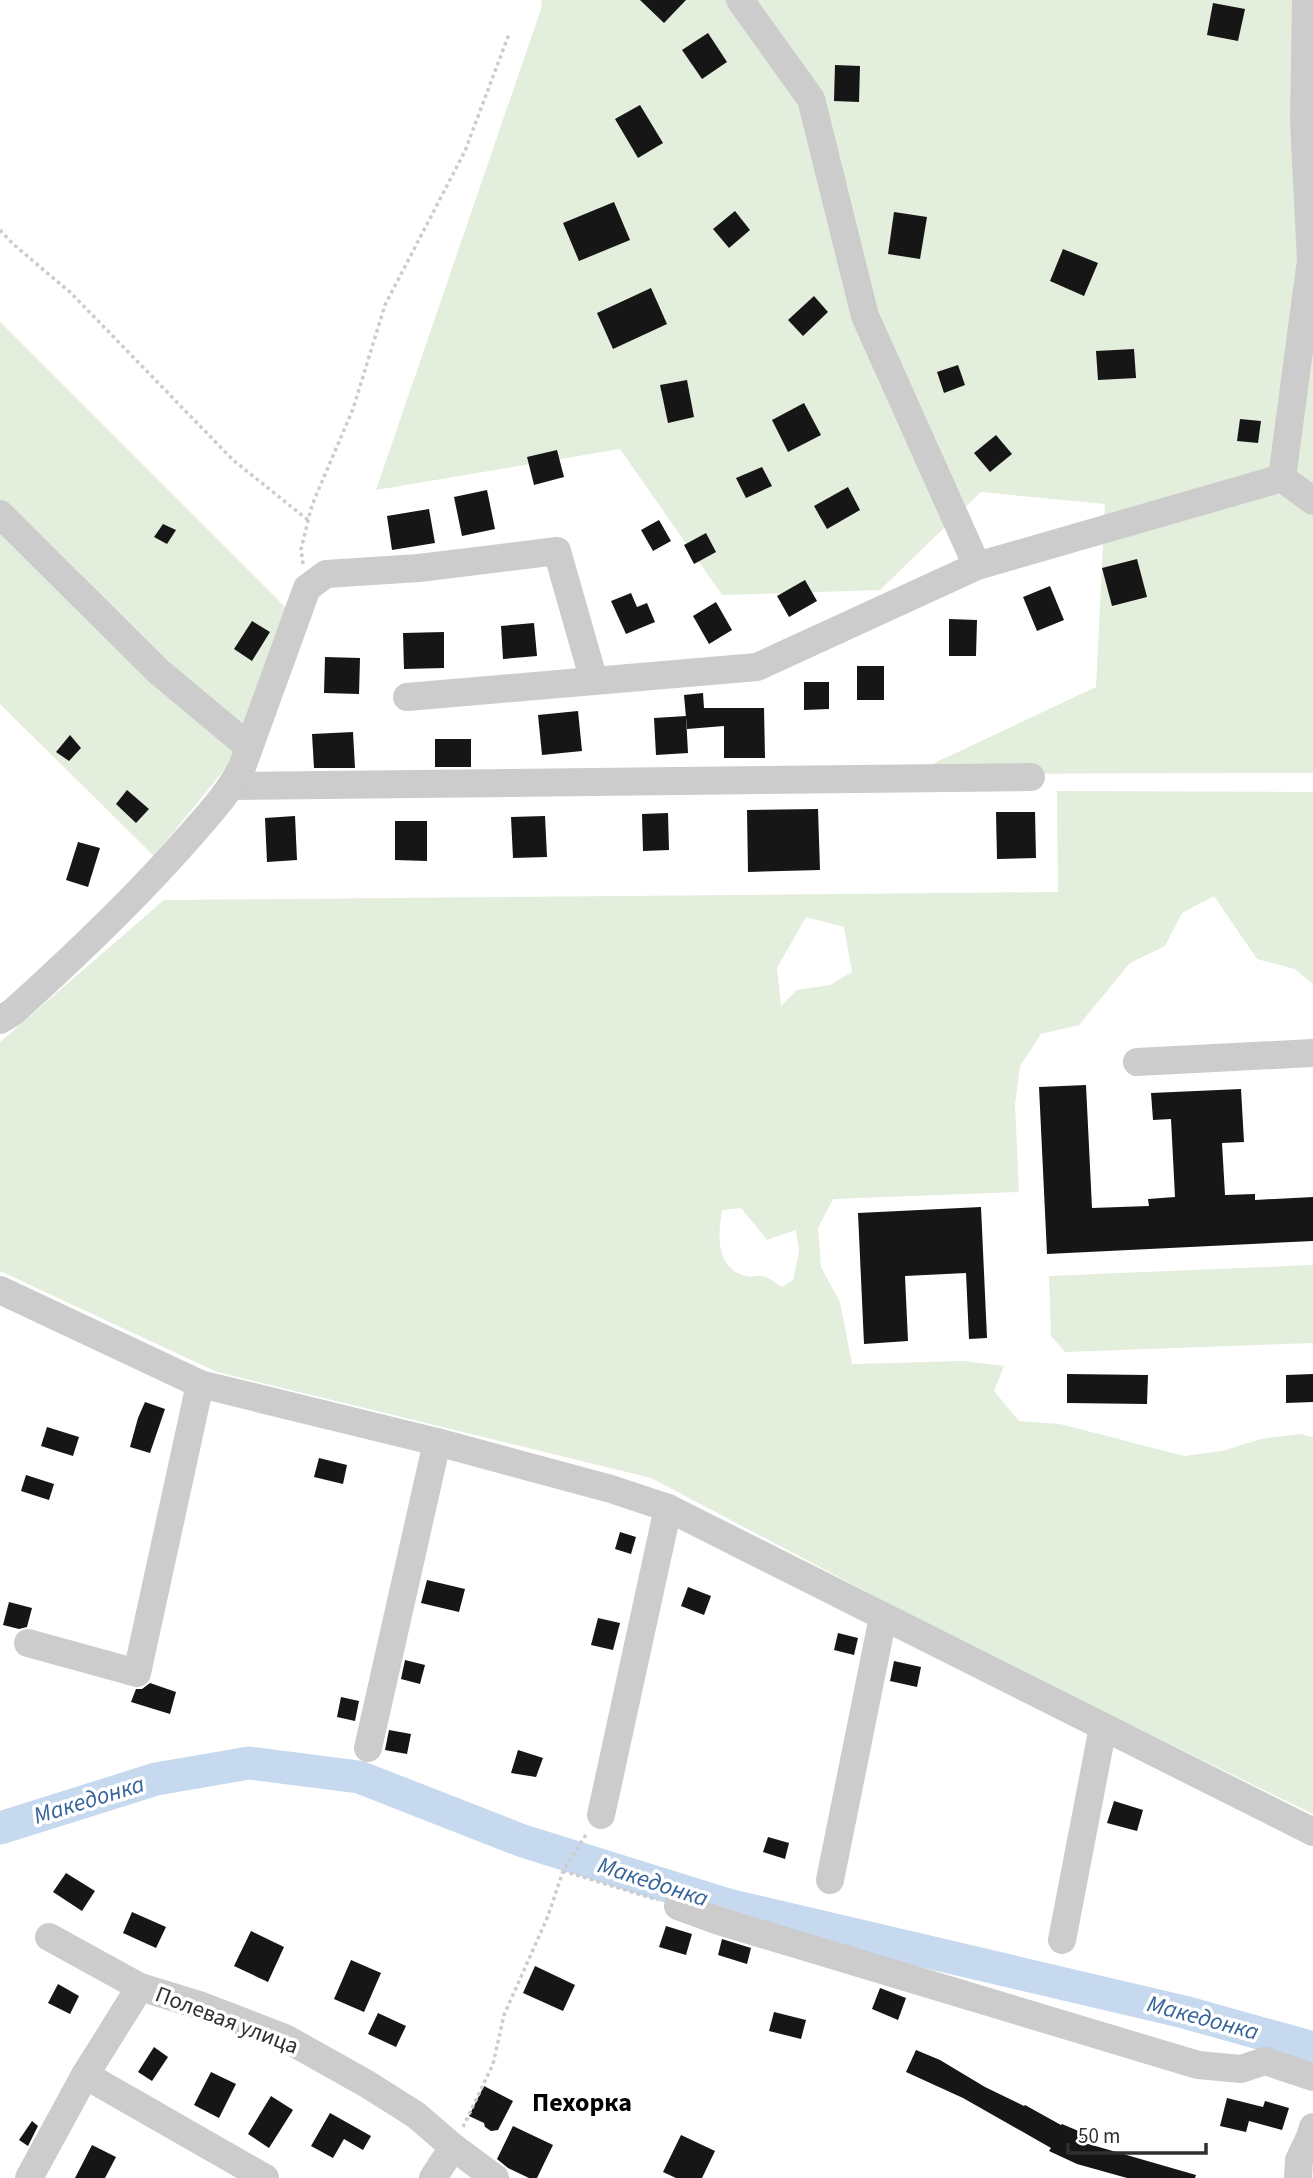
<svg xmlns="http://www.w3.org/2000/svg" width="1313" height="2178" viewBox="0 0 1313 2178" font-family="'Source Sans 3',sans-serif">
<rect width="100%" height="100%" fill="#fff"/>
<g fill="#e3eedc" fill-rule="evenodd">
<polygon points="542,0 1313,0 1313,773 911,774 1096,687 1105,504 981,492 880,590 722,595 620,449 376,490 541,9"/>
<polygon points="0,322 288,610 251,737 154,856 0,704"/>
<path d="M1057,791L1313,792V984L1295,969L1257,959L1214,896L1182,913L1165,946L1130,963L1079,1025L1041,1034L1020,1066L1015,1105L1019,1192L833,1199L818,1228L821,1267L840,1302L852,1364L964,1361L1004,1366L994,1391L1019,1421L1060,1424L1184,1456L1222,1451L1261,1439L1300,1434L1313,1437V1814L973,1648L651,1478L217,1372L0,1271V1042L164,900L1058,892ZM806,917L844,927L852,972L830,985L797,990L781,1006L777,968ZM741,1208L767,1240L796,1230L799,1251L793,1280L782,1287C776,1284 769,1277 763,1276C757,1275 751,1278 746,1276C715,1269 718,1234 722,1210Z"/>
<polygon points="1313,1265 1313,1343 1065,1352 1051,1336 1049,1276"/>
</g>
<g fill="none" stroke-linecap="round" stroke-linejoin="round">
<polyline stroke="#c6d9ef" stroke-width="33" points="0,1828 156,1779 249,1763 359,1777 523,1841 728,1905 1184,2012 1313,2048"/>
</g>
<g fill="#161616">
<polygon points="640,0 686,0 664,23"/>
<polygon points="1213,3 1245,9 1238,41 1207,35"/>
<polygon points="708,33 727,62 702,79 682,50"/>
<polygon points="835,65 860,66 859,102 834,101"/>
<polygon points="640,105 663,143 638,158 615,119"/>
<polygon points="614,202 630,240 579,261 563,223"/>
<polygon points="735,211 750,230 729,248 713,229"/>
<polygon points="894,212 927,217 920,259 888,254"/>
<polygon points="1063,249 1098,263 1084,296 1050,281"/>
<polygon points="651,288 667,324 613,349 597,313"/>
<polygon points="814,296 828,312 803,336 788,320"/>
<polygon points="1134,349 1136,378 1098,380 1096,351"/>
<polygon points="958,365 965,385 944,393 937,372"/>
<polygon points="687,380 694,417 668,423 660,385"/>
<polygon points="804,403 821,435 788,452 772,420"/>
<polygon points="1240,419 1261,421 1258,443 1237,441"/>
<polygon points="996,435 1012,454 990,472 974,453"/>
<polygon points="557,450 564,477 534,485 527,457"/>
<polygon points="762,467 772,486 746,498 736,478"/>
<polygon points="848,487 860,510 827,529 814,506"/>
<polygon points="487,490 495,529 462,536 454,497"/>
<polygon points="429,509 435,543 392,550 387,516"/>
<polygon points="659,520 671,541 653,551 641,530"/>
<polygon points="163,524 176,530 167,544 154,537"/>
<polygon points="706,533 716,552 694,564 684,545"/>
<polygon points="1137,559 1147,597 1112,606 1102,568"/>
<polygon points="805,580 817,601 789,617 777,596"/>
<polygon points="1050,586 1064,620 1037,631 1023,597"/>
<polygon points="631,593 637,607 647,603 655,622 626,634 611,601"/>
<polygon points="716,602 732,630 709,644 693,616"/>
<polygon points="949,619 977,620 976,656 949,656"/>
<polygon points="252,621 270,632 252,661 234,649"/>
<polygon points="534,623 537,656 503,659 501,626"/>
<polygon points="444,632 444,668 404,669 403,633"/>
<polygon points="325,657 360,658 359,694 324,693"/>
<rect x="857" y="666" width="27" height="34"/>
<polygon points="804,682 829,682 829,709 804,710"/>
<polygon points="703,693 704,708 764,708 765,758 724,758 724,726 687,729 684,695"/>
<polygon points="578,711 582,751 542,755 538,715"/>
<polygon points="686,716 688,753 656,755 654,718"/>
<polygon points="353,732 355,768 314,768 312,734"/>
<polygon points="70,735 81,748 69,761 56,752"/>
<rect x="435" y="739" width="36" height="28"/>
<polygon points="127,790 149,809 136,823 116,804"/>
<polygon points="818,809 820,870 748,872 747,810"/>
<polygon points="996,812 1035,812 1036,858 997,859"/>
<polygon points="668,813 669,850 643,851 642,814"/>
<polygon points="295,816 297,860 267,862 265,818"/>
<polygon points="545,816 547,857 513,858 511,817"/>
<polygon points="395,821 427,821 427,861 395,860"/>
<polygon points="78,842 100,848 88,887 66,880"/>
<polygon points="1086,1085 1092,1208 1149,1206 1148,1199 1175,1197 1171,1119 1153,1120 1151,1093 1241,1089 1244,1142 1222,1143 1225,1195 1255,1194 1255,1200 1313,1197 1313,1241 1047,1254 1039,1087"/>
<polygon points="981,1207 987,1338 969,1339 966,1273 905,1276 908,1341 864,1344 858,1213"/>
<polygon points="1067,1374 1148,1375 1147,1404 1067,1403"/>
<polygon points="1313,1374 1313,1402 1286,1403 1286,1375"/>
<polygon points="145,1402 165,1409 150,1453 130,1447 138,1418"/>
<polygon points="47,1427 79,1437 73,1456 41,1446"/>
<polygon points="319,1458 347,1465 343,1484 314,1477"/>
<polygon points="26,1475 54,1484 49,1500 21,1491"/>
<polygon points="620,1532 636,1537 631,1554 615,1549"/>
<polygon points="427,1580 465,1589 459,1612 421,1603"/>
<polygon points="688,1587 711,1596 704,1615 681,1606"/>
<polygon points="9,1602 32,1608 27,1627 19,1629 3,1625"/>
<polygon points="598,1618 620,1623 613,1650 591,1645"/>
<polygon points="838,1633 858,1638 854,1655 834,1650"/>
<polygon points="405,1660 425,1665 420,1684 401,1679"/>
<polygon points="894,1661 921,1667 917,1687 890,1681"/>
<polygon points="150,1683 176,1692 170,1714 131,1702 136,1689 142,1689"/>
<polygon points="341,1697 359,1701 355,1721 337,1717"/>
<polygon points="389,1730 411,1734 407,1754 385,1750"/>
<polygon points="518,1750 543,1758 536,1777 511,1773"/>
<polygon points="1114,1801 1143,1810 1137,1831 1107,1823"/>
<polygon points="768,1837 789,1843 785,1859 763,1852"/>
<polygon points="66,1873 95,1891 82,1911 53,1892"/>
<polygon points="132,1912 166,1927 156,1948 123,1933"/>
<polygon points="666,1926 692,1934 686,1955 659,1947"/>
<polygon points="251,1931 284,1947 268,1982 234,1966"/>
<polygon points="722,1939 751,1948 747,1964 718,1955"/>
<polygon points="351,1960 381,1973 364,2012 334,1999"/>
<polygon points="535,1966 575,1985 563,2011 523,1993"/>
<polygon points="58,1984 79,1996 70,2014 48,2003"/>
<polygon points="880,1988 906,1998 898,2020 872,2009"/>
<polygon points="774,2012 806,2020 801,2039 769,2031"/>
<polygon points="378,2013 406,2026 396,2047 368,2034"/>
<polygon points="154,2047 168,2057 152,2081 138,2072"/>
<polygon points="916,2050 940,2060 985,2087 1024,2106 1025,2105 1061,2125 1062,2124 1088,2135 1085,2143 1196,2175 1195,2178 1127,2178 1077,2164 1049,2151 1051,2148 963,2098 906,2072"/>
<polygon points="211,2072 236,2084 219,2118 194,2105"/>
<polygon points="484,2086 513,2101 498,2130 491,2131 485,2127 484,2123 469,2116"/>
<polygon points="271,2096 293,2110 269,2148 248,2134"/>
<polygon points="1227,2098 1263,2107 1265,2101 1289,2108 1282,2130 1249,2121 1246,2132 1220,2126"/>
<polygon points="330,2113 371,2136 363,2150 344,2139 333,2158 311,2146"/>
<polygon points="32,2121 38,2126 28,2146 19,2140"/>
<polygon points="513,2126 553,2145 537,2178 529,2178 508,2168 497,2159"/>
<polygon points="681,2135 715,2151 702,2178 676,2178 663,2172"/>
<polygon points="92,2145 116,2157 105,2178 75,2178"/>
</g>
<g fill="none" stroke-linecap="round" stroke-linejoin="round">
<g stroke="#ccc" stroke-width="3.5" stroke-dasharray="3.5 3.5" stroke-linecap="butt">
<polyline points="0,230 13,244 71,293 233,460 308,520"/>
<polyline points="303,564 301,549 312,505 353,409 385,305 465,151 509,34"/>
<polyline points="563,1871 658,1900"/>
<polyline points="463,2127 493,2064 504,2015 548,1916 563,1871 587,1833"/>
</g>
<g stroke="#ccc" stroke-width="28">
<polyline points="740,0 811,99 865,316 977,566"/>
<polyline points="1282,478 1311,260 1304,122 1306,0"/>
<polyline points="1282,478 1313,501"/>
<polyline points="0,514 158,671 249,747"/>
<polyline points="407,697 757,667 977,566 1282,478"/>
<polyline points="233,786 1031,777"/>
<path d="M0,1020L13,1012C75,956 136,898 190,836C209,814 229,793 242,767L307,588L326,574L419,568L557,551L594,681"/>
<polyline points="1137,1062 1313,1053"/>
<polyline points="0,1290 200,1384 437,1442 611,1489 668,1508 1313,1832"/>
<polyline points="28,1643 137,1673 200,1384"/>
<polyline points="368,1748 437,1442"/>
<polyline points="601,1815 668,1508"/>
<polyline points="830,1880 883,1617"/>
<polyline points="678,1906 719,1921 1198,2065 1241,2069 1265,2061 1313,2077"/>
<polyline points="49,1937 140,1987 202,2006 285,2038 367,2084 416,2115 453,2147 495,2178"/>
<polyline points="1062,1940 1103,1727"/>
<polyline points="85,2075 265,2178"/>
<polyline points="29,2178 85,2075 140,1987"/>
<polyline points="433,2178 453,2147"/>
<polyline points="1298,2178 1299,2160 1310,2137 1313,2127"/>
</g>
</g>
<g text-anchor="middle" dominant-baseline="central" stroke-width="7" stroke-linejoin="round" paint-order="stroke">
<g font-size="23" fill="#2f2f2f" stroke="#fff">
<text transform="translate(227 2020) rotate(21)">Полевая улица</text>
</g>
<g font-size="24" font-style="italic" fill="#366399" stroke="#fff">
<text transform="translate(89 1800) rotate(-17)">Македонка</text>
<text transform="translate(653 1882) rotate(18)">Македонка</text>
<text transform="translate(1203 2018) rotate(15)">Македонка</text>
</g>
<g font-size="26" font-weight="bold" fill="#000" stroke="#fff">
<text x="582" y="2102">Пехорка</text>
</g>
</g>
<path d="M1068 2143v10h138v-10" fill="none" stroke="#2f2f2f" stroke-width="3.5"/>
<text x="1078" y="2143" font-size="21" fill="#2f2f2f" stroke="#ffffff" stroke-width="5" paint-order="stroke">50 m</text>
</svg>
